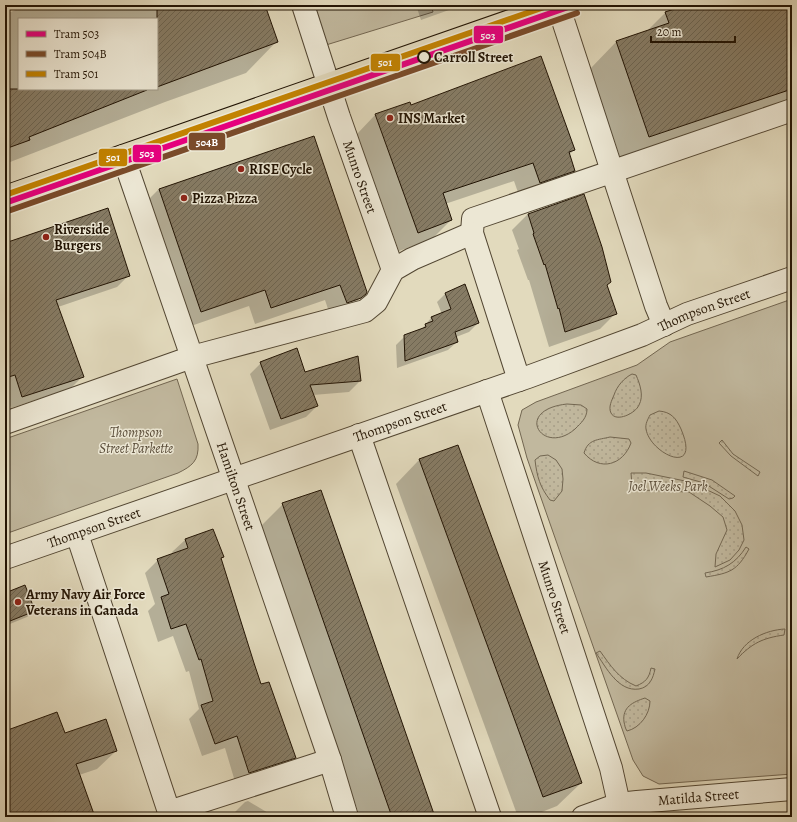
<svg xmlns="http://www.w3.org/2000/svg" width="797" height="822" viewBox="0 0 797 822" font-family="Alegreya,serif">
<defs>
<pattern id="garden-dots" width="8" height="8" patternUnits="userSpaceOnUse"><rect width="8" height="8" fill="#c1b89e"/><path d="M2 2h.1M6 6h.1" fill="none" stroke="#a69d86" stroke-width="1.8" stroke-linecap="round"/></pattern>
<pattern id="building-hatch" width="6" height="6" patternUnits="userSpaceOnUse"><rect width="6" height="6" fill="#867b64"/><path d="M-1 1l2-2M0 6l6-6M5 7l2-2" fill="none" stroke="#6d6450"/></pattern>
</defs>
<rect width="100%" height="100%" fill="#e2dabd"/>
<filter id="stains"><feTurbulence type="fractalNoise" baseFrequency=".005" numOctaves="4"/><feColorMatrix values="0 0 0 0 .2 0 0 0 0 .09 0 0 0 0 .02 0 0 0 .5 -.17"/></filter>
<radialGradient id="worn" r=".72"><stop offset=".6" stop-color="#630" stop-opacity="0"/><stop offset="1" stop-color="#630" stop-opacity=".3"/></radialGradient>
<g fill="#c1b89e" stroke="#726651">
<polygon points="312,5 431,5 433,12 326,45"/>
<polygon points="792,299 792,774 659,784 643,776 633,760 527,458 518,425 522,410 536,402 637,365 670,342"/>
<path d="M177,379L198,444C199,461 192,466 178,473L5,534V439Z"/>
</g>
<g fill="url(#garden-dots)" stroke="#726651">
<path d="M632,374L636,375C640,384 644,396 639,405C636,413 616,423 611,413C608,407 612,400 614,395C617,386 624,378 632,374Z"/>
<path d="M567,404L581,405L587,409C587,418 581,423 575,429C543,457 512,410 567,404Z"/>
<path d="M659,411C671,412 676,418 681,429C702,478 650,454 646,429C645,424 648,419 650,415Z"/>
<path d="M610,437L629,439L631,443C623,465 600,472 584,453C588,439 598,440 610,437Z"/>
<polygon points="722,440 733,454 760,472 758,476 731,456 719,443"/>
<path d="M548,455L556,460L562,469L563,479L562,491L554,501L550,500C540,487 537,477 535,460L540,456Z"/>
<polygon points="684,471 712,480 735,496 733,498 729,499 704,483 683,477"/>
<polygon points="631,473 646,473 690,482 720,496 735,511 742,525 744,540 739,550 730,560 715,567 716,554 727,530 723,517 710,506 689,492 641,490 632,485"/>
<path d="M746,547L749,549C737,571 730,573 706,577L705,573C724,570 736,563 746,547Z"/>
<path d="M785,629L784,635C763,638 752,643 737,659C743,640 766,630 785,629Z"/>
<path d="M600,651C610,665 619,679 636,686C646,682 649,678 651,668L655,669C653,678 650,687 639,689C618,692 606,667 596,653Z"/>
<path d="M645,698L650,701C650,714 640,728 627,731C625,728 625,726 624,722C622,707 633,702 645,698Z"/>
</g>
<g fill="#0003" fill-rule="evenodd">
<path d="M29,5H264L277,41L246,73L165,102L5,164V14ZM19,19H157V89H19Z"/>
<polygon points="416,5 463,5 421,20"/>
<polygon points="690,5 792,5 792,126 786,108 622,163 590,69 616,42 647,31 665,13"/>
<polygon points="409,103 411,106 574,150 569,155 574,171 555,189 521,201 514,181 445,204 451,220 432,239 399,251 357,134 375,115"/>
<polygon points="314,137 365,293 349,310 331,318 325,300 255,324 249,306 185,328 143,205 159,189"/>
<polygon points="528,214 606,285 616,313 600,329 549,347 529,280 528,280 517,250 519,249 512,230"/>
<polygon points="5,244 129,275 117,287 58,307 83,376 71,388 11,408 5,391"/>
<polygon points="446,293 478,323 469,332 456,337 457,342 448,350 397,368 396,345 405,336 420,331 431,318 442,314 437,302"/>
<polygon points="261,363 305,373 360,381 349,392 313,395 317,406 306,417 270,430 250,374"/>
<polygon points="419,460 581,783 557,806 529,817 518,817 396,484"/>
<polygon points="283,504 434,817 360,817 259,528"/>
<polygon points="212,530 223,557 221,559 261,686 295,758 282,770 236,785 225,748 202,756 189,719 199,709 189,671 186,672 173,636 158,642 148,611 155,604 145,573 158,560 173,555 172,552 185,540"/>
<polygon points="5,594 34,611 27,617 5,626"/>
<polygon points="5,732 64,734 116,751 97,769 79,775 94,817 5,817"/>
<polygon points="248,801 275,817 230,817 245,802"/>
</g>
<g fill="url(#building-hatch)" stroke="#221404">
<polygon points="157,5 265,5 278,42 157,87"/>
<polygon points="687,5 792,5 792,89 649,137 616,41 669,23 665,12"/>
<polygon points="541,56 575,150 569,152 575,171 540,183 533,163 443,193 452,220 418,233 375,114 410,102 411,105"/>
<polygon points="5,89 147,89 147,90 29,137 30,140 5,149"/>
<polygon points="314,136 367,292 366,294 361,298 347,303 340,285 271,308 265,290 201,312 159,189"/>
<polygon points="584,194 602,247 611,282 607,285 617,314 565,332 559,308 558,309 545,264 544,265 533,234 534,233 528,214"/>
<polygon points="108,208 130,276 56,300 84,377 22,397 15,375 5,378 5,243"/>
<polygon points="465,284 479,323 455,332 458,342 405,361 404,335 426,327 425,324 433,321 431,317 451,309 445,293"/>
<polygon points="297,348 305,372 358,356 361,381 310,385 318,406 281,419 260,362"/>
<polygon points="458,445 582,783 543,797 419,459"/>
<polygon points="321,490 435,817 392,817 282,503"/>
<polygon points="213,529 224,557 221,558 254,663 261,684 269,682 296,758 249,773 237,736 215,744 201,705 213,701 201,659 199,660 186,624 171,629 161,597 169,594 157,559 188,548 185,539"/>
<polygon points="25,585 35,611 5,623 5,593"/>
<polygon points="57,712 65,733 106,719 117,751 76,764 95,817 5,817 5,731"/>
</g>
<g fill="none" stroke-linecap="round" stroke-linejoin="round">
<g stroke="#524632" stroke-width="24">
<g id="minor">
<path id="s1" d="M303,5L339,117L393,270"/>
<polyline points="558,5 656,306 664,325"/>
<path id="s2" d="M123,156L330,760L347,817"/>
<polyline points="519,380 472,233 473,219 792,110"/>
<path id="s3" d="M487,391L611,768L619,804"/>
<polyline points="5,423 192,357 365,311 376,302 393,270 412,259 472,233"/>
<polyline points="359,435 490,817"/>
<polyline points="77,534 169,812 330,760"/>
<path id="s4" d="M5,558L528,377L642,335L687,314L792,278"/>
<path id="s5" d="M583,817L619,804L637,802L792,789"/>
</g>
</g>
<g stroke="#221404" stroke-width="24">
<polyline id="major" points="5,197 556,5"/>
</g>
<use href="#minor" stroke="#ece7d4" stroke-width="22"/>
<use href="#major" stroke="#e2dabd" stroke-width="22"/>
<g stroke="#ece7d4" stroke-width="9">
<polyline id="tram-1" points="5,203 574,5"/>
</g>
<g stroke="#ece7d4" stroke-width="9">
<polyline id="tram-2" points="8,211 577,13"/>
</g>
<g stroke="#ece7d4" stroke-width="9">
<polyline id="tram-3" points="5,195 550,5"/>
</g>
<use href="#tram-1" stroke="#e5007d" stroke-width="6"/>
<use href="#tram-2" stroke="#7a4b2a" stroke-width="6"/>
<use href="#tram-3" stroke="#c28201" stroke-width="6"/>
</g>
<circle fill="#ece7d4" stroke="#221404" stroke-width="2" cx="424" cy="57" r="6"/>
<g fill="#8f2418" stroke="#ece7d4" stroke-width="1.5">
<circle cx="390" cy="118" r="4"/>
<circle cx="241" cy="169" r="4"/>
<circle cx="184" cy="198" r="4"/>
<circle cx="46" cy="237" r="4"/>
<circle cx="18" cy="602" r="4"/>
</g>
<g text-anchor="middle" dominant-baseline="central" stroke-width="3" stroke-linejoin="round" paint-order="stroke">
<g font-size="14" font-weight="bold" fill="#221404" stroke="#ece7d4" text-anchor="start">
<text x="434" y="57">Carroll Street</text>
</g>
<g font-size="14" font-weight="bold" fill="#221404" stroke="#ece7d4" text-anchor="start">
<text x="398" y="118">INS Market</text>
<text x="249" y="169">RISE Cycle</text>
<text x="192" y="198">Pizza Pizza</text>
<text x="54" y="229">Riverside<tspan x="54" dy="16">Burgers</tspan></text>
<text x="26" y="594">Army Navy Air Force<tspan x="26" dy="16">Veterans in Canada</tspan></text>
</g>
<g font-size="14" fill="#221404" stroke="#ece7d4">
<text stroke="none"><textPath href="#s1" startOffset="181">Munro Street</textPath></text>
<text stroke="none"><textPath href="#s4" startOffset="742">Thompson Street</textPath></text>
<text stroke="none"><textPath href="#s4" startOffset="418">Thompson Street</textPath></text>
<text stroke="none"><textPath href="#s2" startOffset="349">Hamilton Street</textPath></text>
<text stroke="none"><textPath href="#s4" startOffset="94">Thompson Street</textPath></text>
<text stroke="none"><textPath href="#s3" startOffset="217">Munro Street</textPath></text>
<text stroke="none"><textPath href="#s5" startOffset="118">Matilda Street</textPath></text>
</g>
<g font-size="14" font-style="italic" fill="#5a4d3a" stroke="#ece7d4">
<text x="136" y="432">Thompson<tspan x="136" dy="16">Street Parkette</tspan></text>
<text x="668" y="486">Joel Weeks Park</text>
</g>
</g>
<g stroke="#ece7d4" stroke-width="1.5">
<rect x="473" y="25" width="31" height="19" rx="4" fill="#e5007d"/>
<rect x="370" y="53" width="31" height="19" rx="4" fill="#c28201"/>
<rect x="188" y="132" width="38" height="19" rx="4" fill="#7a4b2a"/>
<rect x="132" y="144" width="30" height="19" rx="4" fill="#e5007d"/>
<rect x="98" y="148" width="30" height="19" rx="4" fill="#c28201"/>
</g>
<g font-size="11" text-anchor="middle" font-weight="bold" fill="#fff">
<text x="488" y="39">503</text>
<text x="385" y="66">501</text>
<text x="207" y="146">504B</text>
<text x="147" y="157">503</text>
<text x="113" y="161">501</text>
</g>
<rect width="797" height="822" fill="none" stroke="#e2dabd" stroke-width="20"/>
<rect x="6" y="6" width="785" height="810" fill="none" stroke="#221404" stroke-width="2"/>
<rect x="10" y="10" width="777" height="802" fill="none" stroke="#221404"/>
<rect x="18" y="18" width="140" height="72" fill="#ece7d4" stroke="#9b9381"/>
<rect x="26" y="31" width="20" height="6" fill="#e5007d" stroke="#9b9381"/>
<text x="54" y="38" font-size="12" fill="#221404">Tram 503</text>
<rect x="26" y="51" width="20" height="6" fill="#7a4b2a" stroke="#9b9381"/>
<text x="54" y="58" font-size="12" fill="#221404">Tram 504B</text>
<rect x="26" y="71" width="20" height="6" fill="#c28201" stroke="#9b9381"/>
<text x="54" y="78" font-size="12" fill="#221404">Tram 501</text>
<path d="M651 36v6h84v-6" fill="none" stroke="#221404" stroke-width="2"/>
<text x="657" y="36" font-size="12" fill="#221404" stroke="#ece7d4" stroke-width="3" paint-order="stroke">20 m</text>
<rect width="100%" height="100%" filter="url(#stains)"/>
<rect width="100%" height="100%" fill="url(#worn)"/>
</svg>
